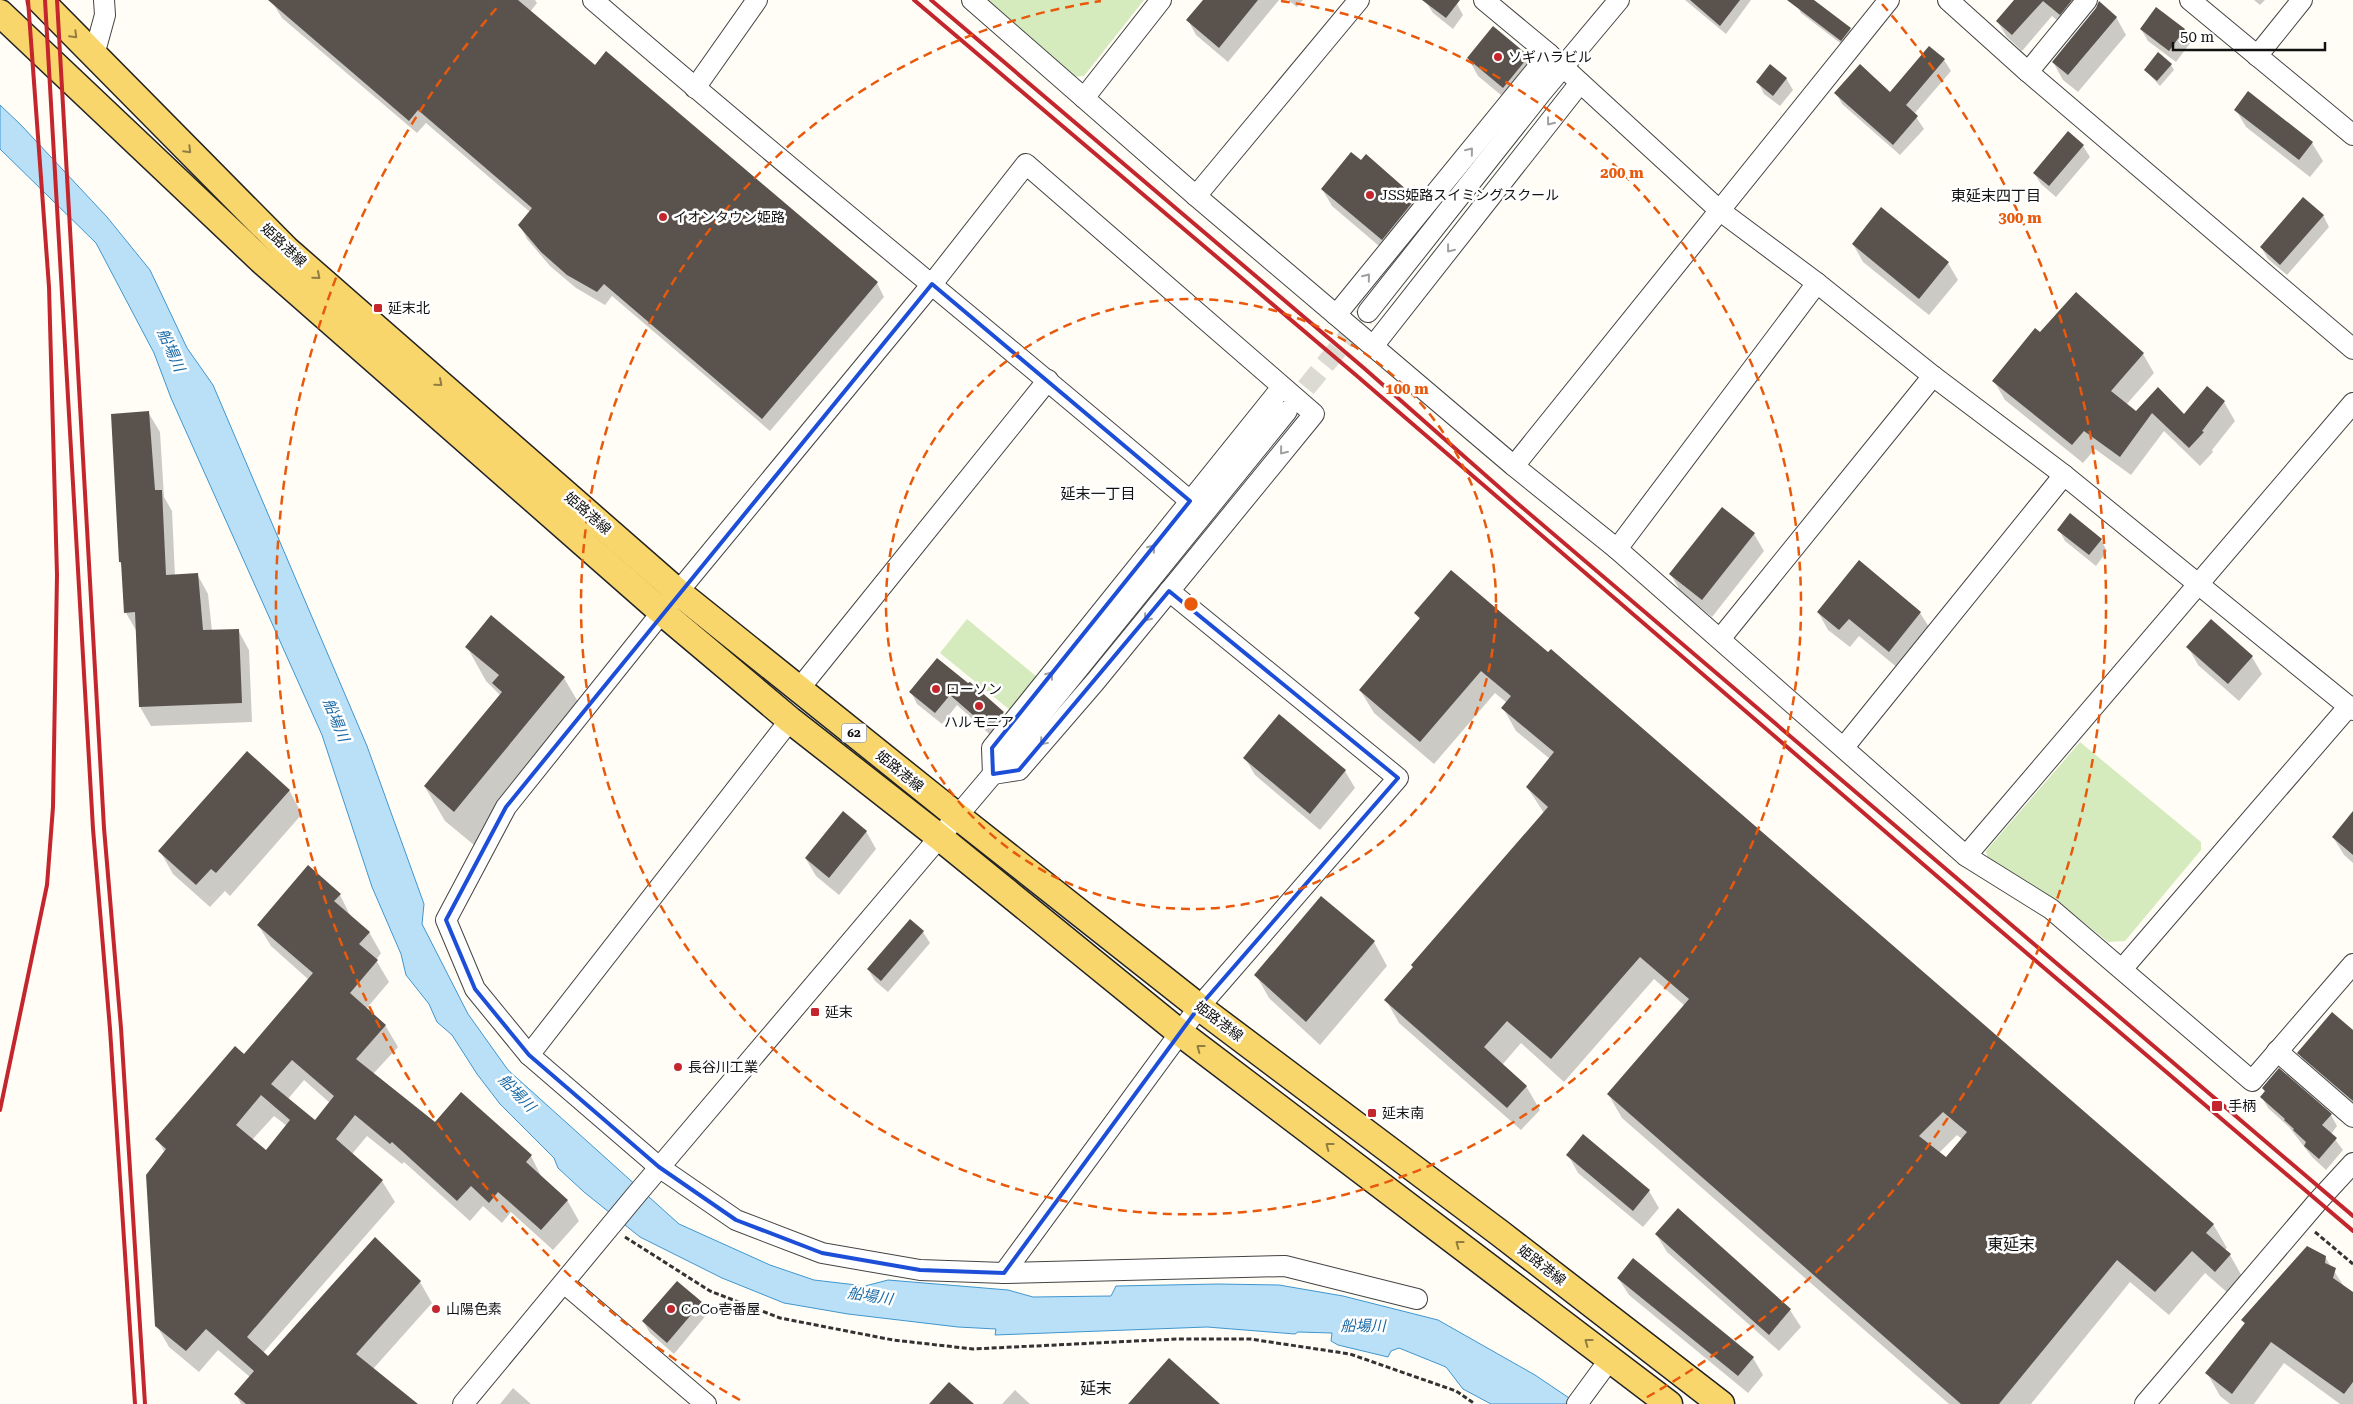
<svg xmlns="http://www.w3.org/2000/svg" width="2353" height="1404" viewBox="0 0 2353 1404" font-family="'Roboto Serif','Noto Sans JP',serif">
<rect width="100%" height="100%" fill="#fffdf5"/>
<g fill="#d5ebbd">
<polygon points="986,0 1144,0 1084,76 1071,77"/>
<polygon points="967,619 1037,677 1010,710 940,653"/>
<polygon points="2080,742 2201,842 2201,850 2125,941 2108,942 2055,899 1988,860 1986,851"/>
</g>
<polygon fill="#b9e0f7" stroke="#3f96cf" points="0,105 21,125 107,217 150,270 187,348 213,385 367,746 424,904 422,924 468,1014 508,1070 679,1224 770,1265 814,1280 865,1286 888,1280 1008,1290 1033,1297 1111,1296 1116,1286 1218,1284 1279,1285 1343,1296 1438,1320 1535,1375 1578,1404 1491,1404 1463,1389 1446,1367 1399,1348 1391,1351 1388,1357 1338,1345 1331,1341 1332,1333 1298,1332 1295,1334 1207,1327 995,1335 996,1329 958,1327 848,1314 784,1303 722,1278 640,1237 584,1192 558,1168 554,1158 500,1104 477,1074 452,1035 437,1022 429,1004 406,975 401,954 372,887 322,735 171,398 154,353 96,243 0,149"/>
<g fill="#0003" fill-rule="evenodd">
<polygon points="278,0 535,0 537,3 530,12 595,67 877,283 884,297 770,431 612,296 605,305 576,288 550,266 527,239 520,225 530,212 426,123 417,133 282,18 274,5"/>
<polygon points="1205,0 1279,0 1228,62 1196,35 1188,20"/>
<polygon points="1288,0 1303,0 1297,7"/>
<polygon points="1427,0 1452,0 1457,4 1463,15 1453,29 1433,13 1426,2"/>
<polygon points="1685,0 1751,0 1726,34"/>
<polygon points="1804,0 1812,0 1850,29 1853,34 1844,46 1801,13 1798,7"/>
<polygon points="2016,0 2089,0 2069,30 2052,16 2022,51 2007,37 1997,21"/>
<polygon points="2254,0 2265,0 2260,5"/>
<polygon points="2156,9 2185,30 2191,42 2176,62 2148,41 2141,29"/>
<polygon points="2116,17 2126,35 2078,92 2063,80 2053,62"/>
<polygon points="1528,57 1538,74 1513,105 1478,76 1468,58"/>
<polygon points="1944,60 1951,71 1914,114 1924,129 1900,155 1842,104 1836,93 1890,94"/>
<polygon points="2171,65 2174,70 2160,86 2145,70"/>
<polygon points="1786,78 1793,90 1780,106 1764,94 1758,82"/>
<polygon points="2249,93 2312,143 2323,161 2310,177 2246,127 2236,110"/>
<polygon points="2083,146 2090,157 2056,197 2041,184 2034,173"/>
<polygon points="1322,189 1415,198 1426,216 1392,257 1332,206"/>
<polygon points="2323,215 2329,227 2287,275 2268,259 2261,247"/>
<polygon points="1853,244 1948,263 1958,280 1929,315 1863,262"/>
<polygon points="2076,294 2143,354 2154,373 2126,405 2136,412 2158,388 2184,416 2207,388 2224,402 2235,421 2212,450 2213,452 2200,466 2164,431 2131,475 2095,449 2083,463 2005,400 1994,381"/>
<polygon points="148,412 160,432 164,497 172,511 175,576 197,574 208,594 212,631 238,630 249,650 252,722 151,726 140,707 137,632 126,613 122,566 120,562"/>
<polygon points="2059,530 2101,540 2107,551 2096,566 2065,541"/>
<polygon points="1754,534 1764,551 1712,617 1681,592 1671,575"/>
<polygon points="1859,562 1920,613 1931,630 1899,669 1859,636 1850,647 1828,630 1818,612"/>
<path d="M1416,614L2213,1224L2227,1248L2224,1250L2230,1255L2243,1278L2229,1294L2205,1273L2169,1315L2130,1282L2031,1404H1949L1622,1118L1608,1094L1685,1006L1654,979L1564,1082L1521,1043L1502,1065L1526,1086L1540,1110L1521,1130L1399,1023L1386,1000L1544,813L1527,787L1550,759L1516,731L1503,708L1507,703L1495,693L1434,764L1374,713L1360,690L1420,620ZM1957,1135L1962,1139L1946,1158L1939,1153Z"/>
<polygon points="467,647 564,678 584,712 474,845 445,821 425,787 500,695 486,681"/>
<polygon points="2188,647 2252,657 2262,674 2239,701 2198,665"/>
<polygon points="969,685 1003,713 1010,724 996,740 957,705 942,724 917,704 911,692"/>
<polygon points="1245,758 1345,771 1355,788 1320,830 1255,775"/>
<polygon points="289,790 302,814 230,896 225,891 210,907 173,874 160,851"/>
<polygon points="2353,813 2353,863 2344,855 2333,837"/>
<polygon points="866,831 876,849 839,895 816,876 806,859"/>
<path d="M340,895L351,917L369,932L381,953L376,960L389,982L366,1009L385,1025L398,1047L373,1074L435,1124L531,1156L542,1178L567,1200L579,1221L553,1250L511,1212L502,1223L483,1206L470,1221L404,1162L402,1164L367,1136L352,1154L382,1181L395,1202L263,1353L268,1358L420,1282L432,1303L373,1369L413,1404H241L236,1394L250,1377L218,1350L199,1372L169,1347L157,1326L165,1153L157,1139L244,1056L309,980L271,946L258,925ZM304,1080L330,1103L315,1122L288,1099ZM274,1116L287,1126L266,1152L252,1140Z"/>
<polygon points="923,932 930,943 888,992 875,981 868,969"/>
<polygon points="1374,942 1387,966 1320,1045 1269,998 1256,975"/>
<polygon points="2353,1030 2353,1109 2309,1071 2299,1053"/>
<polygon points="2263,1088 2331,1115 2337,1126 2331,1134 2343,1150 2326,1170 2312,1157 2289,1127 2268,1108 2262,1097 2266,1092"/>
<polygon points="1568,1155 1649,1191 1659,1208 1643,1227 1578,1173"/>
<polygon points="1656,1234 1790,1310 1801,1327 1779,1351 1667,1252"/>
<polygon points="2325,1257 2345,1288 2353,1293 2353,1404 2340,1404 2284,1363 2254,1404 2230,1404 2220,1396 2207,1373 2245,1324 2243,1321"/>
<polygon points="1618,1278 1753,1358 1763,1375 1748,1393 1629,1295"/>
<polygon points="701,1303 707,1314 674,1354 650,1333 643,1321"/>
<polygon points="513,1388 531,1404 500,1404"/>
<polygon points="1015,1390 1030,1404 1002,1404"/>
</g>
<g fill="#5a524d" fill-rule="evenodd">
<polygon points="268,0 518,0 595,65 606,51 878,282 762,419 604,284 597,292 567,275 541,252 518,225 532,208 418,110 409,121"/>
<polygon points="1203,0 1258,0 1219,48 1186,20"/>
<polygon points="1422,0 1460,0 1446,18"/>
<polygon points="1690,0 1740,0 1720,26"/>
<polygon points="1787,0 1814,0 1851,28 1841,41"/>
<polygon points="2014,0 2072,0 2060,15 2043,1 2012,35 1996,21"/>
<polygon points="2099,1 2117,17 2068,75 2052,62 2096,8"/>
<polygon points="2156,7 2185,29 2169,51 2140,29"/>
<polygon points="1493,26 1529,56 1503,88 1467,58"/>
<polygon points="1929,46 1945,59 1906,105 1918,116 1893,145 1834,93 1860,64 1890,92"/>
<polygon points="2158,52 2172,64 2157,81 2144,70"/>
<polygon points="1770,64 1787,78 1773,96 1756,82"/>
<polygon points="2248,91 2313,142 2299,160 2234,110"/>
<polygon points="2068,131 2084,145 2049,186 2033,173"/>
<polygon points="1351,152 1361,160 1366,154 1416,198 1382,240 1321,189"/>
<polygon points="2303,197 2324,215 2280,265 2260,247"/>
<polygon points="1881,207 1949,262 1919,299 1852,244"/>
<polygon points="2076,292 2144,353 2111,391 2136,411 2158,387 2184,414 2207,386 2225,401 2202,431 2204,432 2189,448 2152,413 2120,457 2084,431 2072,445 1992,381 2035,328 2040,332"/>
<polygon points="149,411 155,490 162,490 166,575 198,573 203,630 239,629 242,703 139,707 135,612 124,613 121,562 119,562 111,414"/>
<polygon points="1722,507 1755,533 1702,600 1669,574"/>
<polygon points="2070,513 2102,539 2089,555 2057,530"/>
<polygon points="1859,560 1921,612 1889,652 1849,619 1839,630 1817,612"/>
<path d="M1451,570L1548,652L1551,649L2214,1224L2206,1233L2231,1254L2215,1272L2192,1251L2155,1292L2117,1260L1999,1404H1961L1607,1094L1689,999L1640,957L1551,1059L1507,1021L1484,1047L1527,1086L1507,1108L1384,1000L1413,967L1411,965L1548,807L1526,787L1554,752L1501,708L1511,696L1481,671L1420,742L1359,690L1420,618L1414,613ZM1943,1112L1967,1132L1946,1157L1919,1136Z"/>
<polygon points="491,615 565,677 454,812 424,786 502,692 492,683 499,675 465,647"/>
<polygon points="2211,619 2253,656 2228,684 2186,647"/>
<polygon points="937,658 968,683 970,682 1004,712 989,729 950,695 935,713 909,692"/>
<polygon points="1279,714 1346,770 1310,814 1243,758"/>
<polygon points="247,751 290,790 216,873 211,869 196,885 158,851"/>
<polygon points="843,811 867,831 829,878 805,858"/>
<polygon points="2353,811 2353,855 2332,837"/>
<path d="M308,865L341,894L334,901L370,932L359,944L378,960L350,993L386,1025L356,1059L435,1122L461,1092L532,1155L526,1162L568,1200L541,1230L498,1192L489,1203L471,1186L457,1201L392,1142L390,1144L355,1115L336,1139L383,1180L247,1337L268,1356L375,1237L421,1281L356,1354L418,1404H246L234,1394L254,1371L206,1329L186,1351L155,1326L146,1175L166,1149L155,1139L235,1046L244,1054L313,973L257,925ZM292,1060L334,1096L315,1120L271,1084ZM261,1095L290,1120L266,1150L236,1125Z"/>
<polygon points="1321,896 1375,941 1306,1022 1254,975"/>
<polygon points="910,919 924,931 881,981 867,969"/>
<polygon points="2332,1012 2353,1030 2353,1101 2297,1053"/>
<polygon points="2279,1068 2332,1114 2322,1125 2337,1138 2319,1159 2304,1146 2306,1142 2293,1130 2294,1129 2284,1120 2285,1119 2260,1097 2265,1091 2262,1088"/>
<polygon points="1583,1134 1650,1190 1633,1211 1566,1155"/>
<polygon points="1678,1208 1791,1309 1769,1335 1655,1234"/>
<polygon points="2307,1246 2326,1256 2325,1263 2336,1268 2333,1278 2353,1292 2353,1382 2344,1394 2271,1342 2232,1394 2205,1373 2245,1323 2241,1320"/>
<polygon points="1633,1258 1754,1357 1738,1376 1617,1278"/>
<polygon points="677,1281 702,1302 667,1343 642,1321"/>
<polygon points="1169,1358 1220,1404 1128,1404"/>
<polygon points="949,1382 974,1404 929,1404"/>
</g>
<g fill="none" stroke-linecap="round" stroke-linejoin="round">
<polyline stroke="#dbdad3" stroke-width="20" stroke-dasharray="20 10" stroke-linecap="butt" points="1287,411 1368,312"/>
<g stroke="#444" stroke-width="22">
<g id="minor">
<path d="M593,0C789,170 992,332 1190,501"/>
<polyline points="972,0 1196,196 1514,466 1617,549 1966,856 2051,909 2252,1081 2353,964"/>
<polyline points="1484,0 1549,54 1719,210 1817,283 1933,376 2064,475 2353,710"/>
<polyline points="1948,0 2028,72 2353,349"/>
<polyline points="2190,0 2353,135"/>
<polyline points="94,55 105,15 104,0"/>
<polyline points="2257,56 2302,0"/>
<polyline points="2028,72 2087,0"/>
<polyline points="695,88 757,0"/>
<polyline points="1084,98 1161,0"/>
<polyline points="1196,196 1359,0"/>
<polyline points="1368,312 1542,92 1619,0"/>
<polyline points="1336,315 1549,54"/>
<polyline points="1374,345 1580,83"/>
<polyline points="1514,466 1889,0"/>
<polyline points="1617,549 1817,283"/>
<polyline points="1720,639 1933,376"/>
<polyline points="799,689 1048,380"/>
<polyline points="1844,747 2064,475"/>
<polyline points="993,774 1019,770 1095,682 1314,414 1026,164 932,284 678,592 506,807 446,920 475,989 529,1055 659,1167 736,1220 822,1253 920,1270 1004,1273 1285,1266 1417,1299"/>
<polyline points="993,774 992,748 1282,387"/>
<polyline points="1966,856 2353,403"/>
<polyline points="2123,968 2349,706"/>
<polyline points="2277,1051 2353,1117"/>
<polyline points="529,1055 790,720"/>
<polyline points="1004,1273 1199,1007 1398,778 1169,591"/>
<polyline points="564,1283 706,1404"/>
<polyline points="463,1404 636,1195 993,774 1287,411"/>
<polyline points="1577,1404 1610,1359"/>
<polyline points="2145,1404 2318,1201 2353,1163"/>
</g>
</g>
<g stroke="#222" stroke-width="29">
<g id="major">
<polyline points="40,0 286,249 678,592 956,815 1199,1007 1501,1234 1721,1404"/>
<polyline points="0,13 261,260 663,613 790,720 938,836 1179,1032 1669,1404"/>
</g>
</g>
<g stroke="#333" stroke-width="3" stroke-dasharray="5 2.5" stroke-linecap="butt">
<polyline points="2315,1232 2353,1264"/>
<polyline points="625,1237 710,1291 780,1318 893,1340 973,1349 1177,1339 1250,1339 1350,1354 1456,1391 1475,1404"/>
</g>
<use href="#minor" stroke="#fff" stroke-width="20"/>
<use href="#major" stroke="#f9d66b" stroke-width="26"/>
<g stroke="#c4262e" stroke-width="4">
<polyline points="45,0 93,829 110,1029 135,1404"/>
<polyline points="57,0 104,828 121,1028 145,1404"/>
<polyline points="914,0 1357,376 1975,909 2353,1231"/>
<polyline points="931,0 1365,369 1517,503 1797,742 2353,1216"/>
<polyline points="0,1110 47,885 53,807 57,575 49,287 28,0"/>
</g>
</g>
<defs><path id="oneway-chevron" d="M-2-3.5L2.5 0L-2 3.5" fill="none" stroke-width="1.6" stroke-linecap="round" stroke-linejoin="round" transform="scale(1.25)"/></defs>
<g stroke="#917d42">
<use href="#oneway-chevron" transform="translate(74 35) rotate(45)"/>
<use href="#oneway-chevron" transform="translate(188 150) rotate(45)"/>
<use href="#oneway-chevron" transform="translate(317 276) rotate(41)"/>
<use href="#oneway-chevron" transform="translate(439 383) rotate(41)"/>
<use href="#oneway-chevron" transform="translate(1200 1048) rotate(-143)"/>
<use href="#oneway-chevron" transform="translate(1329 1146) rotate(-143)"/>
<use href="#oneway-chevron" transform="translate(1459 1244) rotate(-143)"/>
<use href="#oneway-chevron" transform="translate(1588 1342) rotate(-143)"/>
</g>
<g stroke="#a0a0a0">
<use href="#oneway-chevron" transform="translate(1550 122) rotate(128)"/>
<use href="#oneway-chevron" transform="translate(1470 151) rotate(-51)"/>
<use href="#oneway-chevron" transform="translate(1450 249) rotate(128)"/>
<use href="#oneway-chevron" transform="translate(1367 277) rotate(-51)"/>
<use href="#oneway-chevron" transform="translate(1283 451) rotate(129)"/>
<use href="#oneway-chevron" transform="translate(1152 548) rotate(-51)"/>
<use href="#oneway-chevron" transform="translate(1147 618) rotate(129)"/>
<use href="#oneway-chevron" transform="translate(1050 675) rotate(-52)"/>
<use href="#oneway-chevron" transform="translate(1043 742) rotate(130)"/>
</g>
<path fill="none" stroke="#1d4ed8" stroke-width="4" stroke-linejoin="round" d="M932,284L1190,501L992,748L993,774L1019,770L1169,591L1398,778L1199,1007L1004,1273L920,1270L822,1253L736,1220L659,1167L529,1055L475,989L446,920L506,807Z"/>
<g fill="none" stroke="#e8590c" stroke-width="2.5" stroke-dasharray="9 6">
<circle cx="1191" cy="604" r="305"/>
<path d="M1281 1A610 610 0 1 1 1101 1"/>
<path d="M740 1400A915 915 0 0 1 500 4M1882 4A915 915 0 0 1 1642 1400"/>
</g>
<g fill="#c4262e" stroke="#fff" stroke-width="2">
<circle cx="1498" cy="57" r="5"/>
<circle cx="1370" cy="195" r="5"/>
<circle cx="663" cy="217" r="5"/>
<rect x="373" y="303" width="10" height="10" rx="2.5"/>
<circle cx="936" cy="689" r="5"/>
<circle cx="979" cy="706" r="5"/>
<rect x="810" y="1007" width="10" height="10" rx="2.5"/>
<circle cx="678" cy="1067" r="5"/>
<rect x="2211" y="1100" width="12" height="12" rx="2.5"/>
<rect x="1367" y="1108" width="10" height="10" rx="2.5"/>
<circle cx="436" cy="1309" r="5"/>
<circle cx="671" cy="1309" r="5"/>
</g>
<g text-anchor="middle" dominant-baseline="central" stroke-width="5" stroke-linejoin="round" paint-order="stroke">
<rect fill="#fff" stroke="#585858" stroke-width="1" x="841.5" y="723.5" width="25" height="19" rx="4"/>
<g font-size="12" font-weight="bold" fill="#111">
<text x="854" y="733">62</text>
</g>
<g font-size="14" fill="#111" stroke="#fff" text-anchor="start">
<text x="1508" y="57">ソギハラビル</text>
<text x="1380" y="195">JSS姫路スイミングスクール</text>
<text x="673" y="217">イオンタウン姫路</text>
<text x="388" y="308">延末北</text>
<text x="946" y="689">ローソン</text>
<text x="979" y="722" text-anchor="middle">ハルモニア</text>
<text x="825" y="1012">延末</text>
<text x="688" y="1067">長谷川工業</text>
<text x="2228" y="1106">手柄</text>
<text x="1382" y="1113">延末南</text>
<text x="446" y="1309">山陽色素</text>
<text x="681" y="1309">CoCo壱番屋</text>
</g>
<g font-size="14" fill="#111" stroke="#fff">
<text transform="translate(284 245) rotate(43)">姫路港線</text>
<text transform="translate(588 513) rotate(41)">姫路港線</text>
<text transform="translate(900 771) rotate(39)">姫路港線</text>
<text transform="translate(1219 1021) rotate(37)">姫路港線</text>
<text transform="translate(1542 1265) rotate(38)">姫路港線</text>
</g>
<g font-size="15" fill="#111" stroke="#fff">
<text x="1996" y="196">東延末四丁目</text>
<text x="1098" y="494">延末一丁目</text>
</g>
<g font-size="15" font-style="italic" fill="#1768a6" stroke="#fff">
<text transform="translate(171 350) rotate(66)">船場川</text>
<text transform="translate(336 720) rotate(68)">船場川</text>
<text transform="translate(517 1093) rotate(46)">船場川</text>
<text transform="translate(870 1296) rotate(9)">船場川</text>
<text x="1363" y="1326">船場川</text>
</g>
<g font-size="16" fill="#111" stroke="#fff">
<text x="2011" y="1244">東延末</text>
<text x="1096" y="1388">延末</text>
</g>
</g>
<circle cx="1191" cy="604" r="8" fill="#e8590c" stroke="#fff" stroke-width="2.5"/>
<g font-size="15" text-anchor="middle" font-weight="bold" fill="#e8590c" stroke="#fff" stroke-width="5" stroke-linejoin="round" paint-order="stroke">
<text x="1622" y="178">200 m</text>
<text x="2020" y="223">300 m</text>
<text x="1407" y="394">100 m</text>
</g>
<path d="M2173 42v8h152v-8" fill="none" stroke="#111111" stroke-width="2.5"/>
<text x="2180" y="42" font-size="15" fill="#111111" stroke="#ffffff" stroke-width="4" paint-order="stroke">50 m</text>
</svg>
